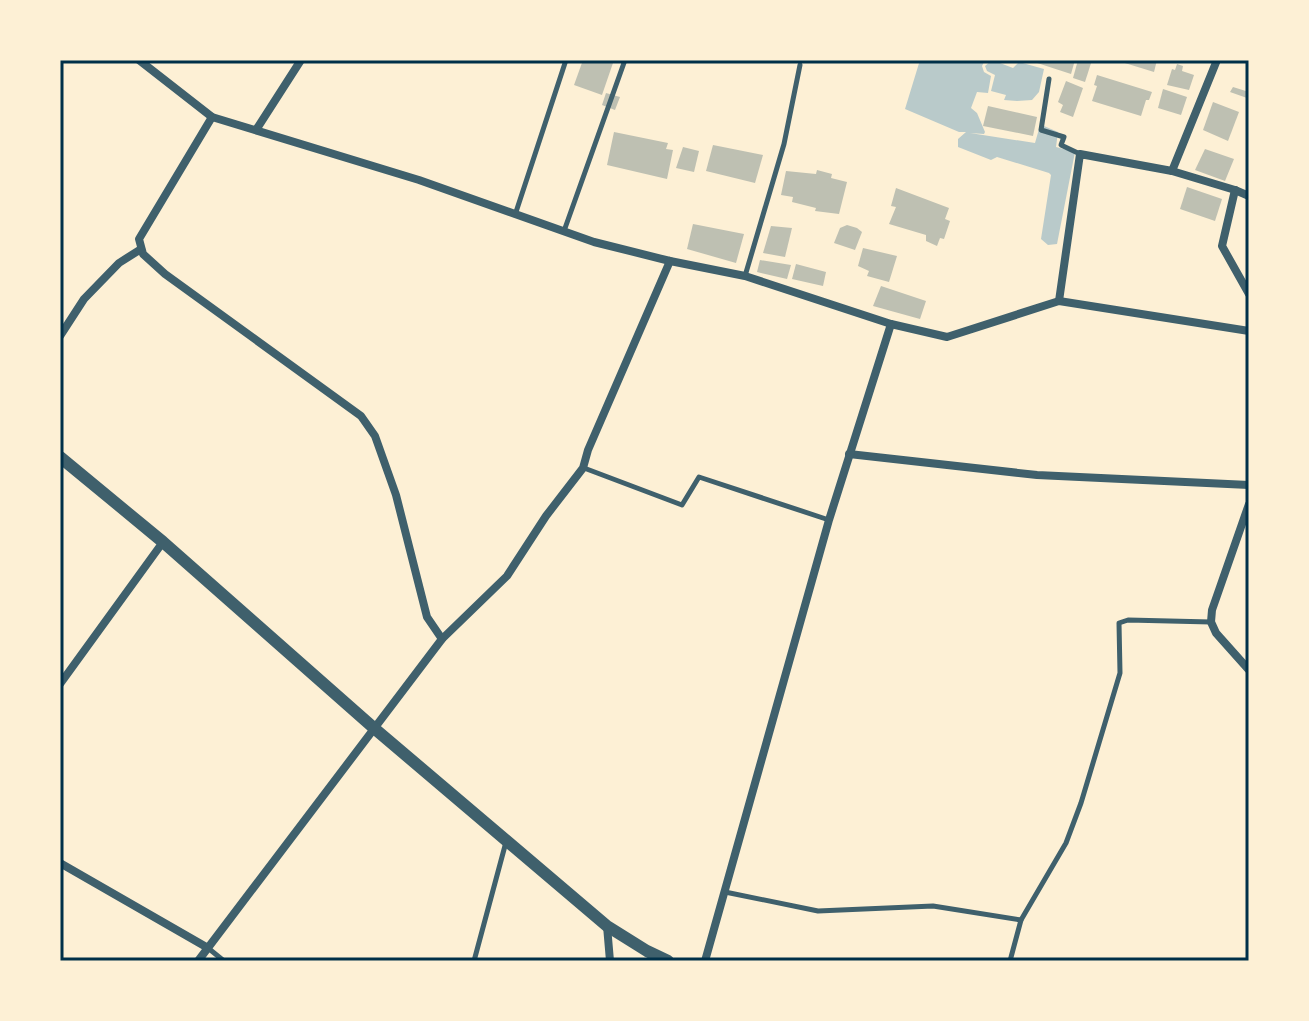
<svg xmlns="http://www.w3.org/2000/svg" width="1309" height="1021" viewBox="0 0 1309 1021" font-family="'Space Grotesk',sans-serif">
<rect width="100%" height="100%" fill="#fdf0d5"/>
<g fill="#b9caca">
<polygon points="920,60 985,60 982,66 984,72 991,76 988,93 977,92 971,108 977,113 985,132 984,134 970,133 1035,143 1039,129 1044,126 1058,132 1056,147 1075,152 1057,244 1048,245 1041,239 1051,175 1049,173 997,157 991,160 958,147 958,139 966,132 959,132 905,109"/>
<polygon points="992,60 1013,68 1019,62 1044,69 1039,92 1032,100 1017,101 1004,100 1006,95 991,91 995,75 987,71 985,66"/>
</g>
<g fill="#bec0b2">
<polygon points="583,60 614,60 602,95 574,85"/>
<polygon points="1028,60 1075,60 1071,74"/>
<polygon points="1078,60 1092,60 1085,82 1073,78"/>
<polygon points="1115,60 1157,60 1154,72"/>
<polygon points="1177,64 1183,66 1182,71 1194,75 1189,90 1167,85 1172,69 1175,70"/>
<polygon points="1097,75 1152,92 1149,100 1146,100 1141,116 1092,101 1097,86 1094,85"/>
<polygon points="1066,81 1083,88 1073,117 1060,112 1063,105 1058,102"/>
<polygon points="1233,87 1249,92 1247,98 1230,92"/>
<polygon points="1163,89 1187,97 1181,115 1158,108"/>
<polygon points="606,93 620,97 615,110 602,105"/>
<polygon points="1213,102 1239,112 1228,141 1203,130"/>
<polygon points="988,106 1037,117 1033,136 983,126"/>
<polygon points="614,132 668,143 666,149 673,150 667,179 607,165"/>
<polygon points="713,145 763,155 755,183 706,171"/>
<polygon points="683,147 699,151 694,172 676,168"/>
<polygon points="1205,149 1234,159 1225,181 1195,170"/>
<polygon points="817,170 832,174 831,178 847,182 839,214 815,211 816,208 792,202 793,197 781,195 786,171 816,174"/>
<polygon points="1187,187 1222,199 1215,221 1180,209"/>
<polygon points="896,188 949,208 945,219 950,221 944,239 940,238 937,246 926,241 926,235 889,224 896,207 891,206"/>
<polygon points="693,224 744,234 736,263 687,249"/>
<polygon points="847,225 857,228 862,232 855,250 834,243 840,228"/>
<polygon points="771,226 792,228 785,257 763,253"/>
<polygon points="863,248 897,256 889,282 867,276 869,271 858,266"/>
<polygon points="760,260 791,265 787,279 757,272"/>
<polygon points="796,264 826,272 823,286 792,279"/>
<polygon points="881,286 926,301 920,319 873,306"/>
</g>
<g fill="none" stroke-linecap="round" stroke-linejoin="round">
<g stroke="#3f606c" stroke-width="5">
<polyline points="1049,79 1041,130 1064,137 1061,145 1080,154"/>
<polyline points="515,215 566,60"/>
<polyline points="564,231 625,60"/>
<polyline points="745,276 784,144 800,65"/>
<polyline points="584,468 682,505 699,477 829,520"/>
<polyline points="725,892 818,911 933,906 1021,920"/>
<polyline points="208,948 224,961"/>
<polyline points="474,961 506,842"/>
<polyline points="1010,961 1021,920 1066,843 1081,803 1120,673 1119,623 1128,620 1211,622"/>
</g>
<g stroke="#3f606c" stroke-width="8">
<polyline points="139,60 212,117 419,180 594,242 670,261 745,276 891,324 947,337 1059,301 1249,331"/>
<polyline points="212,117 139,239 143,254 165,274 361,416 375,436 396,495 427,617 442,639"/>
<polyline points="256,130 301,60"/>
<polyline points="1172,171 1235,190 1249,196"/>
<polyline points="1235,190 1222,246 1249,294"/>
<polyline points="1059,301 1080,154 1172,171 1217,60"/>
<polyline points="60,336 84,299 119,263 141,249"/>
<polyline points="849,454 1037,475 1249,485"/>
<polyline points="1249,504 1212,610 1211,622 1216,633 1249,670"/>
<polyline points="60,684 163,542"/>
<polyline points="60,863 208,948"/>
<polyline points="607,926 610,961"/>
<polyline points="198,961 442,639 507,576 546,516 583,468 588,450 670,261"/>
<polyline points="705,961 829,520 891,324"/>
</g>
<polyline stroke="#3f606c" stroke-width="12" points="60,457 163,542 375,729 607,926 647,951 668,961"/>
</g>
<rect width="1309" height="1021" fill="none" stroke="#fdf0d5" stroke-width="124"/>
<rect x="62" y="62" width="1185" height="897" fill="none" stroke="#003049" stroke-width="3"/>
</svg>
